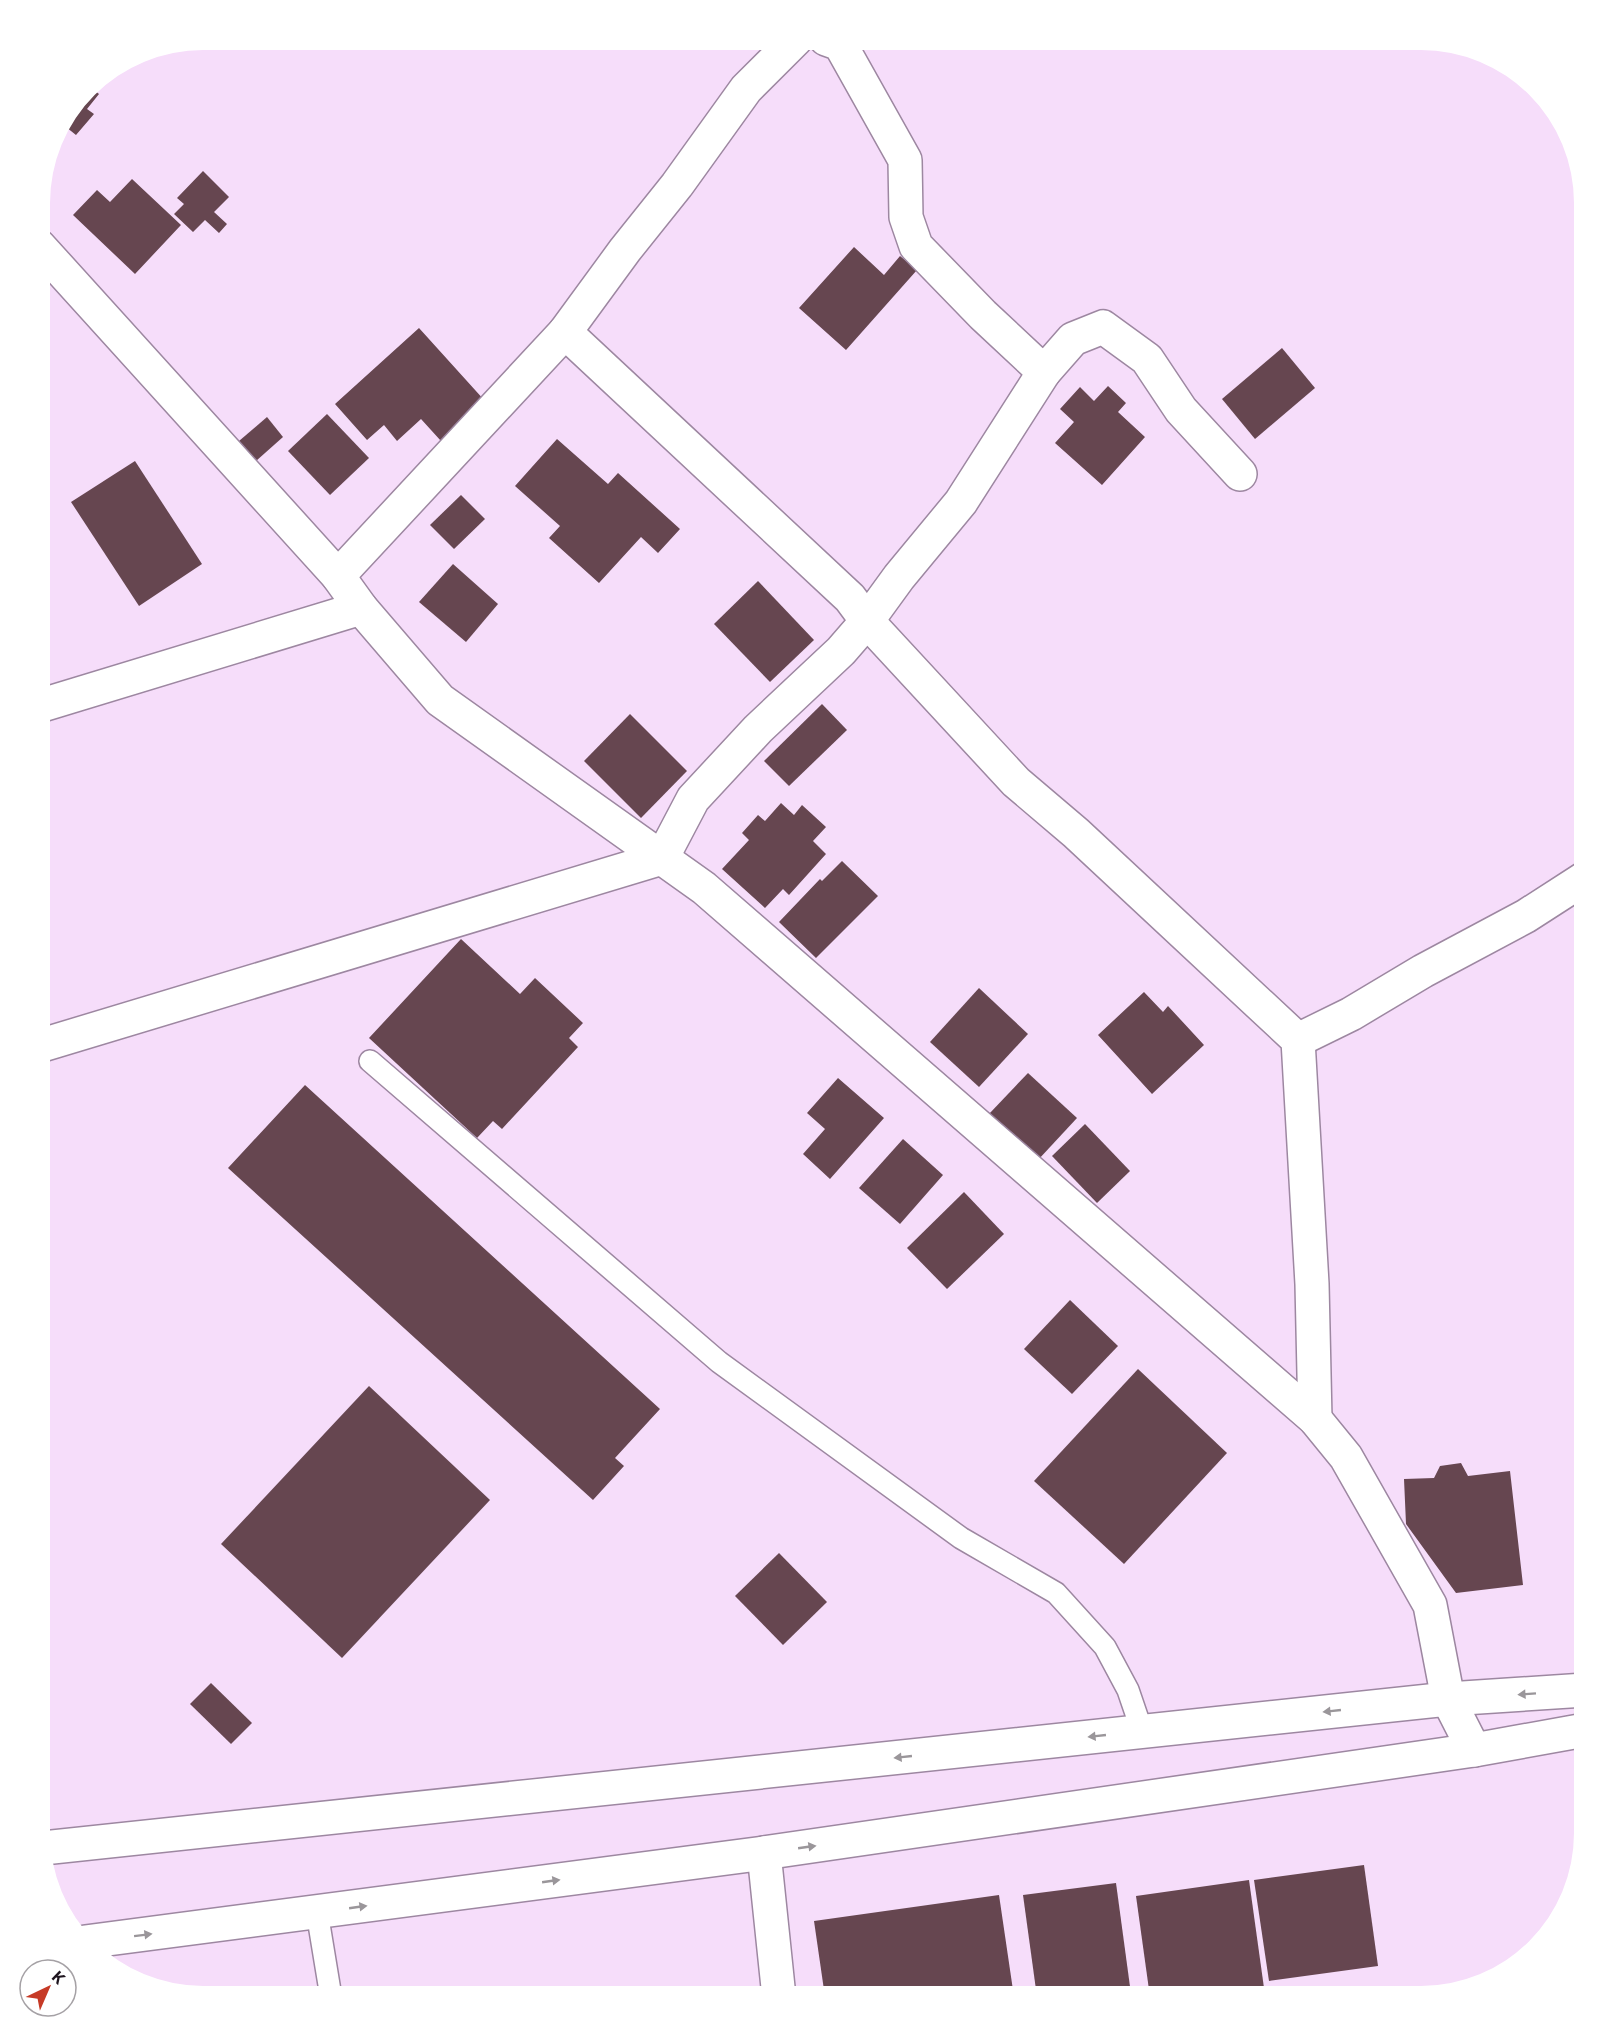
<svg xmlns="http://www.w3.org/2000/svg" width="1624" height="2036" viewBox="0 0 1624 2036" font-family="'Noto Sans',sans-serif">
<rect width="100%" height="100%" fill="#f6ddfa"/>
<g fill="#664650">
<polygon points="89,86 99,94 87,109 94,114 76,135 61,123"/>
<polygon points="203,171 229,197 214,212 227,224 219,233 205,220 193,232 174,214 184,204 177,198"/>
<polygon points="132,179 181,225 135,274 73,215 97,190 110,202"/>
<polygon points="854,247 884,275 900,256 917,270 846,350 799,308"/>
<polygon points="419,328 485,401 441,441 421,419 397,441 384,425 367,440 335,404"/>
<polygon points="1282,348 1315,388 1255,439 1222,399"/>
<polygon points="1108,386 1126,403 1118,412 1145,437 1102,485 1055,443 1074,422 1060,409 1080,387 1094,401"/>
<polygon points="327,414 369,458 330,495 288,451"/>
<polygon points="267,417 283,437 256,461 239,441"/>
<polygon points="557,439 608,484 618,473 680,529 658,553 641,537 599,583 549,538 560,526 515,486"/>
<polygon points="135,461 202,564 139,606 71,502"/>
<polygon points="461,495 485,519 454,549 430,525"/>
<polygon points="453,564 498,604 466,642 419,602"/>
<polygon points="758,581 814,640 770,682 714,624"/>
<polygon points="822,704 847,730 789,786 764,761"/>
<polygon points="630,714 687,771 641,818 584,761"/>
<polygon points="781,803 794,815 802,805 826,827 813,841 826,854 789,895 783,889 765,908 722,869 749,840 742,833 758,815 765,821"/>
<polygon points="842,861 878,896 816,958 779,922 820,879 822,881"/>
<polygon points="461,939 520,994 535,978 583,1023 569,1038 578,1047 502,1129 493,1121 477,1138 369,1038"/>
<polygon points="979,988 1028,1034 979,1087 930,1042"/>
<polygon points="1144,992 1163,1012 1168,1006 1204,1045 1152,1094 1098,1035"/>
<polygon points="1028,1073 1077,1118 1038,1160 989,1114"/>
<polygon points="838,1078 884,1118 830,1179 803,1154 825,1129 807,1113"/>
<polygon points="305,1085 660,1409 615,1458 624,1466 593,1500 228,1168"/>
<polygon points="1085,1124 1130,1171 1097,1203 1052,1156"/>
<polygon points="903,1139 943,1175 900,1224 859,1188"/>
<polygon points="964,1192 1004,1234 947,1289 907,1248"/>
<polygon points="1070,1300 1118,1346 1072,1394 1024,1349"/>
<polygon points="1138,1369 1227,1453 1124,1564 1034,1481"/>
<polygon points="369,1386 490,1500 342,1658 221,1544"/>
<polygon points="1461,1463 1468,1476 1510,1471 1523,1585 1456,1593 1406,1524 1404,1479 1434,1478 1440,1466"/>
<polygon points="779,1553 827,1602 783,1645 735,1596"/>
<polygon points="211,1683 252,1723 231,1744 190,1704"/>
<polygon points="1364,1865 1378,1966 1269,1981 1254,1880"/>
<polygon points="1249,1880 1264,1988 1195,1997 1150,1997 1136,1896"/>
<polygon points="1116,1883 1131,1994 1107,1997 1037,1997 1023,1895"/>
<polygon points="999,1895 1014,1997 825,1997 814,1921"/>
</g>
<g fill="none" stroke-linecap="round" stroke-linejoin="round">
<g stroke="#9d87a1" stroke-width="24">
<g id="service">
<polyline points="370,1061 719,1362 961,1538 1056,1593 1105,1647 1128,1690 1142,1731"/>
<polyline points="317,1912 331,1997"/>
</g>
</g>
<g stroke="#9d87a1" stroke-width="36">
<g id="minor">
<polyline points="826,39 840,44 905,160 906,217 916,246 983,315 1044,372 1073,339 1103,327 1147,359 1181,410 1240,474"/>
<polyline points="39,246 338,576 361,608 440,700 704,888 1315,1419 1346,1457 1430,1605 1448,1699 1474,1750"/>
<polyline points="565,332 625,250 677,185 746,89 796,39"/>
<polyline points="338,576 565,332 850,598 867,621 1016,782 1076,833 1298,1040 1312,1284 1315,1419"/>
<polyline points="39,706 361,608"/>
<polyline points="1298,1040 1351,1014 1423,971 1526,916 1585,878"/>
<polyline points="39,1046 662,858 693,799 758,729 841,651 867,621 899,577 961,502 1044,372"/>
<polyline points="764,1853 779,1997"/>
</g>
</g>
<g stroke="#9d87a1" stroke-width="36">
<g id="secondary">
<polyline points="43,1848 1448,1699 1585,1690"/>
<polyline points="85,1942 764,1853 1474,1750 1585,1730"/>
</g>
</g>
<use href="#service" stroke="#fff" stroke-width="21"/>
<use href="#minor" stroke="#fff" stroke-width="33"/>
<use href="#secondary" stroke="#fff" stroke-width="33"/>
</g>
<defs><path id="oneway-solid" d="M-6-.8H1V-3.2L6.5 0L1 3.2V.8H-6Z" transform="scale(1.5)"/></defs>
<g fill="#9a969a">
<use href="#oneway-solid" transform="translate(1527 1694) rotate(176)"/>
<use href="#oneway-solid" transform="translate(1332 1711) rotate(174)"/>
<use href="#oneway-solid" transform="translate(1097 1736) rotate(174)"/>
<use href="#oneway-solid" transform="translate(903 1757) rotate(174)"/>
<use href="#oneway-solid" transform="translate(807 1847) rotate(-8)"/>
<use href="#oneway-solid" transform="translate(551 1881) rotate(-8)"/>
<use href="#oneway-solid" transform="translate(358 1907) rotate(-8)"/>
<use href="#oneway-solid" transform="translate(143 1935) rotate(-7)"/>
</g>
<path d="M0 0H1624V2036H0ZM203 50H1421A153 153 0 0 1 1574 203V1833A153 153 0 0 1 1421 1986H203A153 153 0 0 1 50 1833V203A153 153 0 0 1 203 50Z" fill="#fff" fill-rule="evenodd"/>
<g transform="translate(48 1988) rotate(44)"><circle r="28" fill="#ffffff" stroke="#a5a1a5" stroke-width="1.5"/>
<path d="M0-4.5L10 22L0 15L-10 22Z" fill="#c63a26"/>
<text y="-9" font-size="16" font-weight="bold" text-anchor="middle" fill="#1e151f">K</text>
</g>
</svg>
